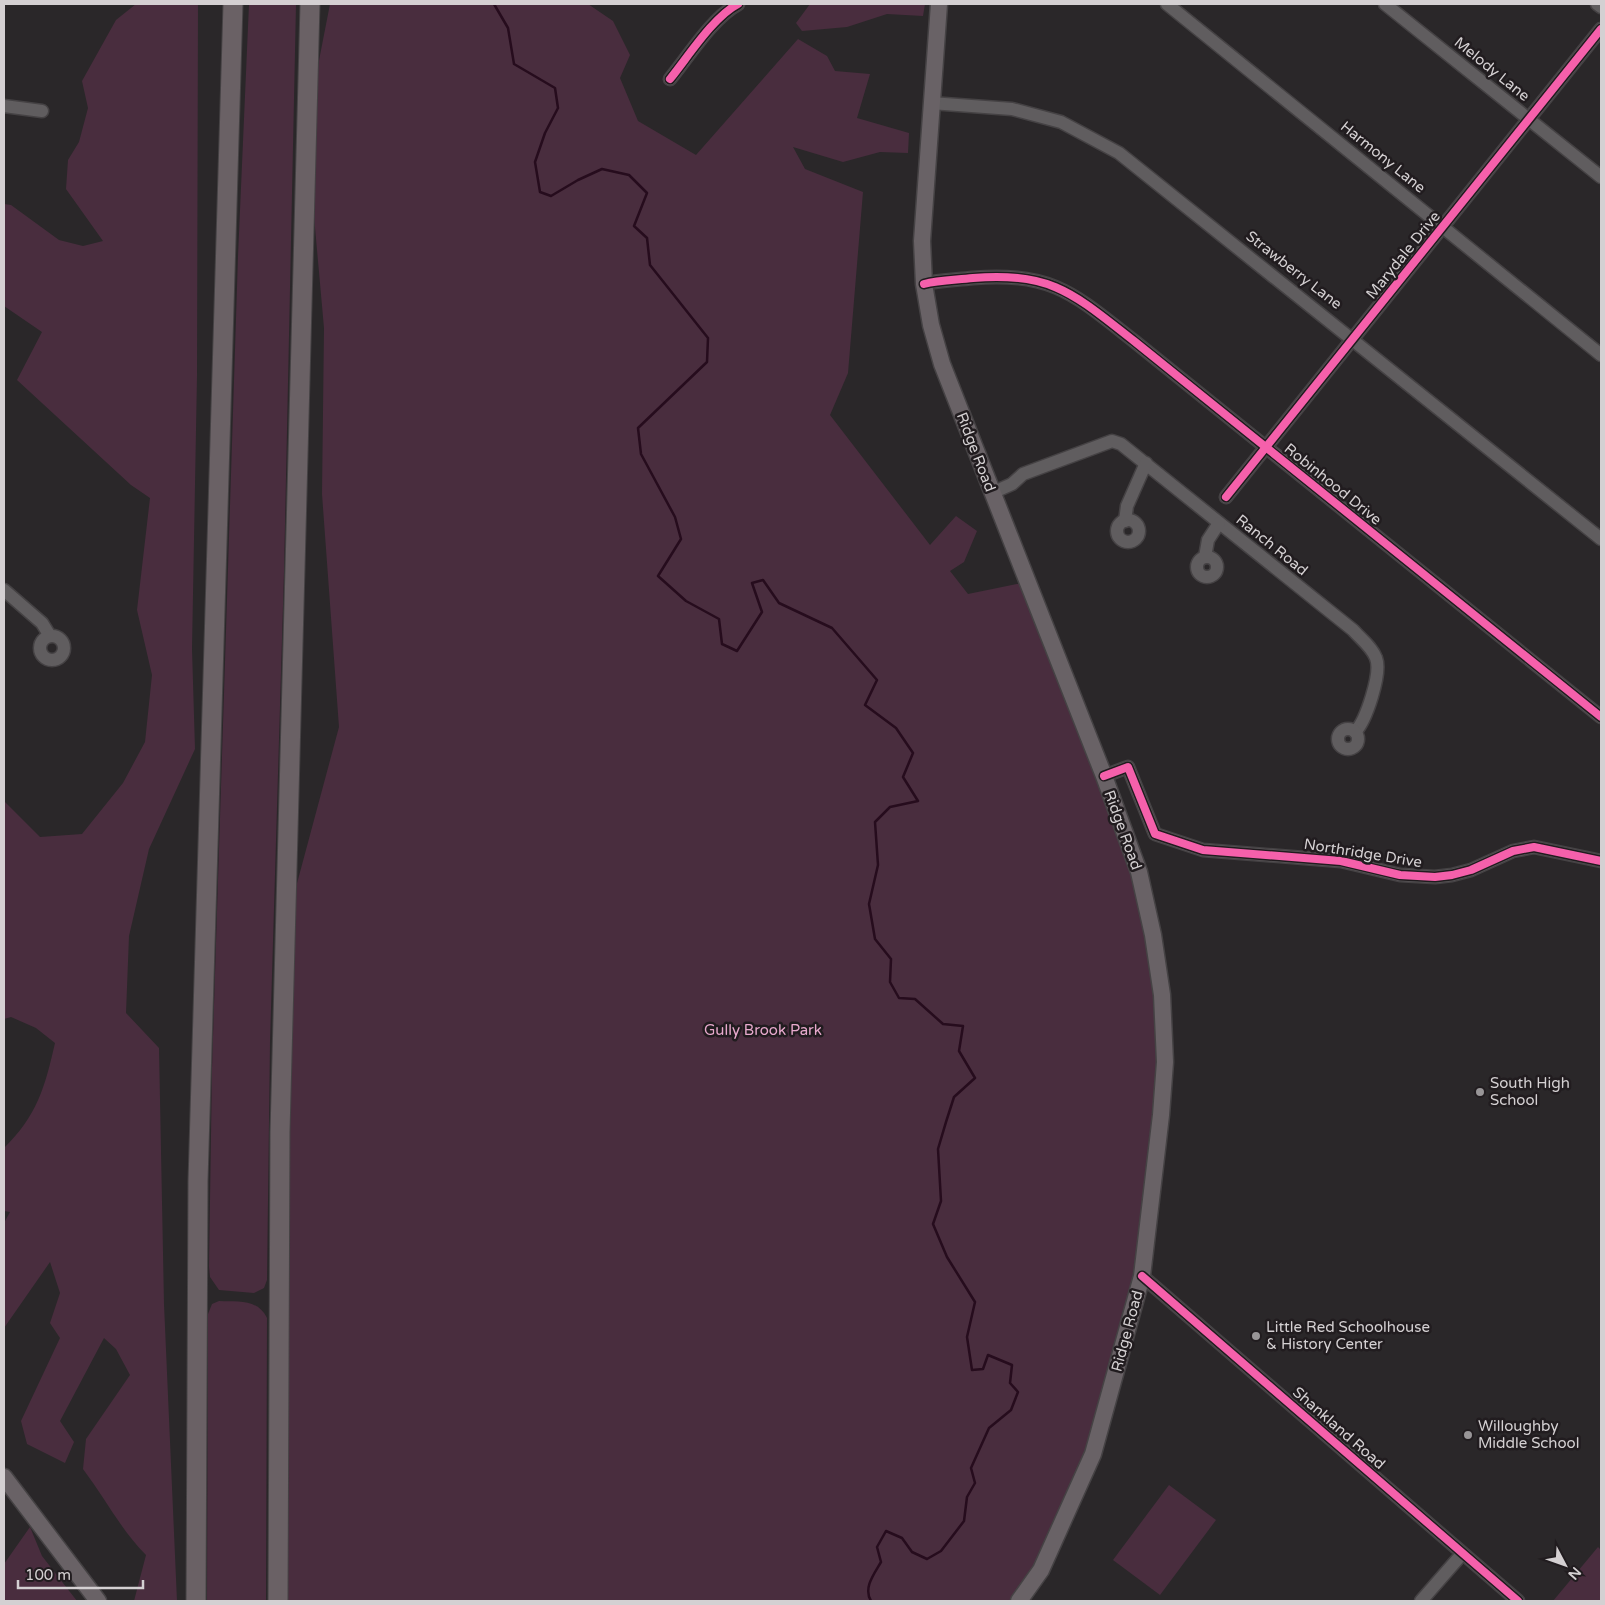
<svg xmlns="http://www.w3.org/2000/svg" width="1605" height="1605" viewBox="0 0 1605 1605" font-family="'Varela Round',sans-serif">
<rect width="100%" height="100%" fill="#2a2729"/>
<g fill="#492d3e">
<path d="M136,4H198L197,376L192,649L195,749L149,849L129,936L126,1013L159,1048L164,1304L177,1601H134L146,1555C121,1530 105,1498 83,1469L86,1439L130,1375L116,1349L104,1338L60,1421L74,1442L65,1463L27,1444L21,1421L60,1338L50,1323L60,1293L50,1262L4,1328V1223L10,1212L4,1211V1148C37,1116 45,1087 55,1043L36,1028L11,1017L4,1019V801L40,837L82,834L123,783L145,742L152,675L137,610L150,498L131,485L17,380L42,332L4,306V204L11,205L59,240L83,246L103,241L66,189L68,160L79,142L88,108L82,81L116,20Z"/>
<polygon points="249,4 296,4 284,572 270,1042 267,1280 264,1288 254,1293 219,1290 210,1277 209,1267 212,1068 238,256"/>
<polygon points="330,4 588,4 613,21 630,55 620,78 638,121 696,155 798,39 827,56 835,71 870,74 857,118 909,133 908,153 880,152 843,162 793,147 805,169 863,192 848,373 830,415 930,545 956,516 977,531 964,562 950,571 968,594 1027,582 1139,872 1162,995 1142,1276 1093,1454 1019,1601 278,1601 285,928 339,727 322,494 324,328 306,127"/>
<polygon points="810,4 925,4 923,16 887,14 847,27 802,31 796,23"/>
<path d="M219,1301C237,1302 257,1298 267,1318L266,1601H207L208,1314L212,1304Z"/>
<polygon points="1169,1485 1216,1520 1160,1595 1113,1560"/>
<polygon points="30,1527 42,1556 77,1601 4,1601 4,1564"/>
<polygon points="1598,1547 1601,1550 1601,1601 1553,1601"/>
</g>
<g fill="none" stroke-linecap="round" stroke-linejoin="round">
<path stroke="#260c1d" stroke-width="2.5" d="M494,4L508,28L514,64L555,88L558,108L545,133L535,162L540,192L551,196L578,180L602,169L629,175L647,193L634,226L647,238L650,265L708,338L707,362L638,428L641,454L675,517L681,539L658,576L686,601L719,619L722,644L737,651L762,612L752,583L763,580L779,603L832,628L877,680L865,705L896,728L913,753L903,777L918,801L890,807L875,822L878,865L869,904L875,939L891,959L890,982L899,998L915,999L943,1024L963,1026L959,1051L975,1078L954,1097L946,1122L938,1149L941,1201L933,1224L947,1257L975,1302L967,1337L972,1370L983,1369L988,1355L1012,1365L1010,1383L1018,1392L1011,1410L989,1428L971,1468L975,1483L967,1497L964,1521L941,1551L927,1559L912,1552L902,1538L886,1531L877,1547L881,1562C874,1574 863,1588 871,1601"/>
<g stroke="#454244" stroke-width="15">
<g id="minor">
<polyline points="1167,4 1601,355"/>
<polyline points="1385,4 1601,177"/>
<polyline points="1597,4 1601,7"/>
<path d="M670,79C688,57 713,17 738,4"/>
<polyline points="931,103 1012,109 1061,122 1119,153 1601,539"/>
<polyline points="4,106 42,111"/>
<path d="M924,284C939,280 956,280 973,278C1052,271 1075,295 1134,341L1601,717"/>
<path d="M992,493L1012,484L1023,474L1112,441L1121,444L1353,630C1361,639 1372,647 1376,658C1382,673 1366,721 1355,732"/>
<polyline points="1226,497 1601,29"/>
<circle cx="1128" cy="531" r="11"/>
<polyline points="1125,521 1127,506 1146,463"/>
<circle cx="1207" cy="567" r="10"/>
<polyline points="1205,557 1208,540 1219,523"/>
<polyline points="4,590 42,623 50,636"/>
<circle cx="52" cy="648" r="12"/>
<circle cx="1348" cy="739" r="10"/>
<polyline points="1104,776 1128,767 1155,834 1203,850 1341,861 1400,875 1435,877 1452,875 1471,870 1513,851 1534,847 1601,861"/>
<polyline points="1142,1276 1518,1601"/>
<polyline points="1421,1601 1462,1554"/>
</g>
</g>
<g stroke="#454244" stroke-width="19">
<g id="major">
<polyline points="939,4 922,241 924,284 931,325 942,364 1104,776 1139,872 1153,935 1162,995 1165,1062 1161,1115 1142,1276 1093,1454 1041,1570 1019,1601"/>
<polyline points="4,1477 98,1601"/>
</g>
</g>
<g stroke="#454244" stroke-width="21">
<g id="highway">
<polyline points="196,1601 198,1181 233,4"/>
<polyline points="278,1601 280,1132 310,4"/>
</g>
</g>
<use href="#minor" stroke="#605d5f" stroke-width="12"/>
<use href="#major" stroke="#696266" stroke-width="16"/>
<use href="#highway" stroke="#6a6165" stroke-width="19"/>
<g stroke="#211c1f" stroke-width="11">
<g id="cycleway">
<path d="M670,79C688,57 713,17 738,4"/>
<path d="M924,284C939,280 956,280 973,278C1052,271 1075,295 1134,341L1601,717"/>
<polyline points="1226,497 1601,29"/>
<polyline points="1104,776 1128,767 1155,834 1203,850 1341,861 1400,875 1435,877 1452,875 1471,870 1513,851 1534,847 1601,861"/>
<polyline points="1142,1276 1518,1601"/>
</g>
</g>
<use href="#cycleway" stroke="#f560ab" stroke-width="8"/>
</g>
<g fill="#989597" stroke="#211c1f" stroke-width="2">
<circle cx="1480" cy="1092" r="5"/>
<circle cx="1256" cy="1336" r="5"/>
<circle cx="1468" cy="1435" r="5"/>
</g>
<g text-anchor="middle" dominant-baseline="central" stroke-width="5" stroke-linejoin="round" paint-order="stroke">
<g font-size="15" fill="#d4d0d2" stroke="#211c1f">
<text transform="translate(1492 69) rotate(39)">Melody Lane</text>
<text transform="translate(1383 157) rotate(39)">Harmony Lane</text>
<text transform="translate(1403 255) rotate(-51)">Marydale Drive</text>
<text transform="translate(1294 270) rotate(38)">Strawberry Lane</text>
<text transform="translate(976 452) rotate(69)">Ridge Road</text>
<text transform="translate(1333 484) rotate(39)">Robinhood Drive</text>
<text transform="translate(1272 545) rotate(39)">Ranch Road</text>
<text transform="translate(1123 830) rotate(70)">Ridge Road</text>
<text transform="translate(1363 853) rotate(9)">Northridge Drive</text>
<text transform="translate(1127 1331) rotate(-75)">Ridge Road</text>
<text transform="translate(1339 1428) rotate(41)">Shankland Road</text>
</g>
<g font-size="15" fill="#e8a9cd" stroke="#211c1f">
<text x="763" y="1030">Gully Brook Park</text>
</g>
<g font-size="15" fill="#d4d0d2" stroke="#211c1f" text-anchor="start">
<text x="1490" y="1083">South High<tspan x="1490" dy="17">School</tspan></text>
<text x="1266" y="1327">Little Red Schoolhouse<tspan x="1266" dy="17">&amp; History Center</tspan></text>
<text x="1478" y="1426">Willoughby<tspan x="1478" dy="17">Middle School</tspan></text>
</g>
</g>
<rect width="1605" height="1605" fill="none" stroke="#d4d0d2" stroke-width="10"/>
<g transform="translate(1565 1565) rotate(131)" stroke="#211c1f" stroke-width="4" paint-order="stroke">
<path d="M0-4L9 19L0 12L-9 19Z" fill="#d4d0d2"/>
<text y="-8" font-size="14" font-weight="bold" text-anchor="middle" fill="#d4d0d2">N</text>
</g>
<path d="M18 1580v8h125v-8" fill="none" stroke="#d4d0d2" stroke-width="2.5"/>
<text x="25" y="1580" font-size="15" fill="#d4d0d2" stroke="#211c1f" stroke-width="4" paint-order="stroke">100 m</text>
</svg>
